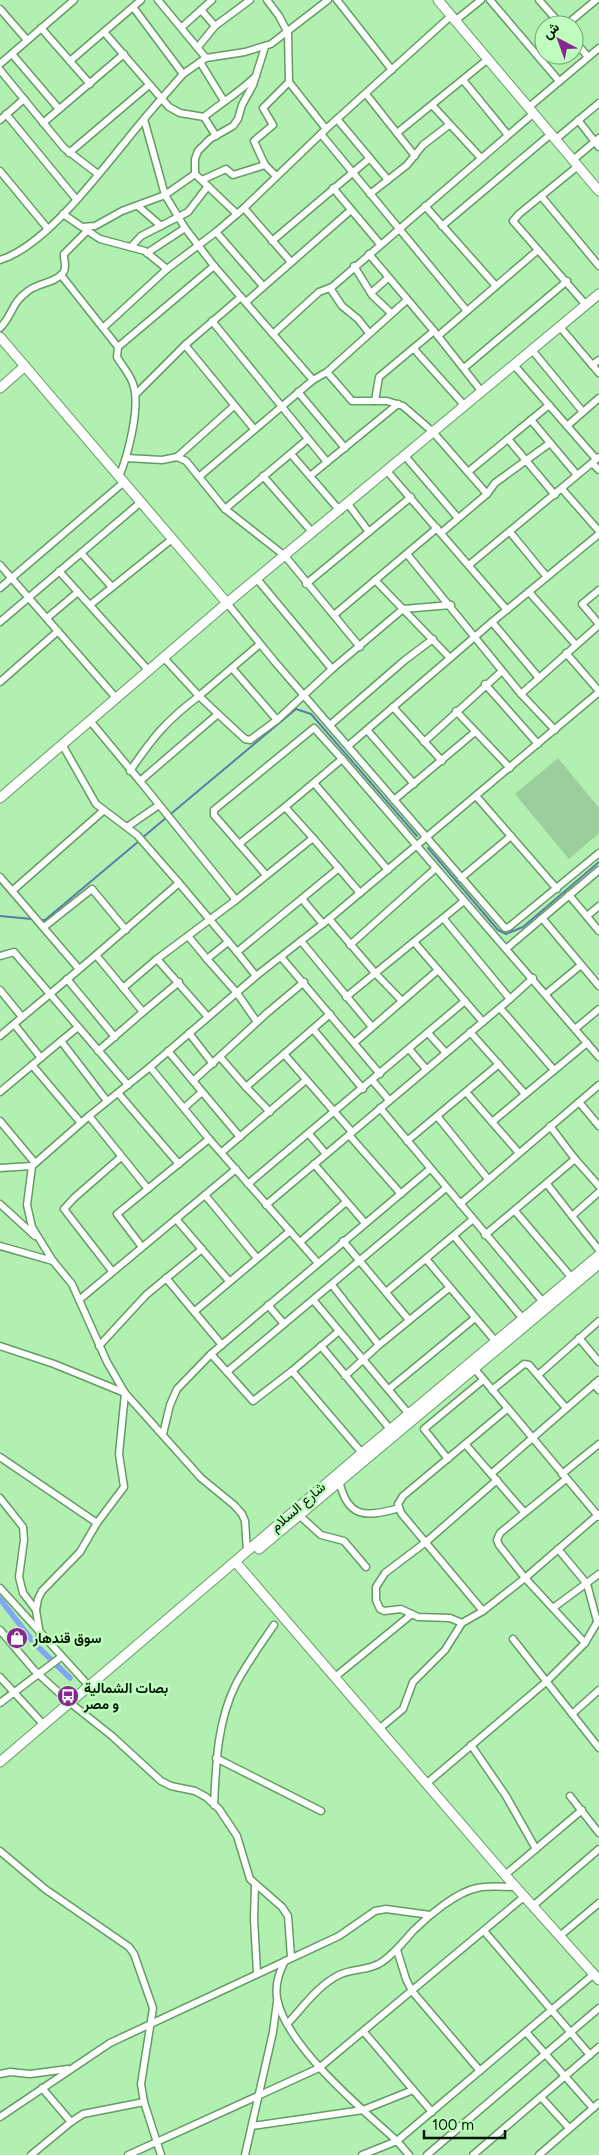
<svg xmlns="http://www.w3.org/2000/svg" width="599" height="2155" viewBox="0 0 599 2155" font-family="Figtree,Vazirmatn,sans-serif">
<rect width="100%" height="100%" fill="#b2f0b1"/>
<polygon fill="#9bce9a" points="558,758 599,808 599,833 569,859 515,794"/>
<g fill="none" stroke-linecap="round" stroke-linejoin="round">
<g stroke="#5b7caa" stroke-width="2">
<polyline points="142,838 296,709 311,714 417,836"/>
<polyline points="428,848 498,930 506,934 523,927 599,862"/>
<polyline points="0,916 32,919"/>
<polyline points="40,920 45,920 139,841"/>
</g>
<polyline stroke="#82a7f2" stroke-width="5.5" points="0,1599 35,1644 70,1678"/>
<g stroke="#629d62" stroke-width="9">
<g id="street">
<polyline points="158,0 206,58"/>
<polyline points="267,0 279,16 288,33 289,82 326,129"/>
<polyline points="337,0 392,70"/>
<polyline points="490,0 559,81"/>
<polyline points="539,0 561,25"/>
<polyline points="133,7 183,74"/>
<polyline points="0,9 27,40"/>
<polyline points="201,10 215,26 250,0"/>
<polyline points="456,20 481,0"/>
<polyline points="566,25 596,0"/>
<polyline points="182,27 212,0"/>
<polyline points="41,28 90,84"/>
<polyline points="104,32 169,107 180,113 204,117 216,136"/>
<polyline points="574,40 588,57"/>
<polyline points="198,47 215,26"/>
<polyline points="12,54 59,109"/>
<polyline points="70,61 141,0"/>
<polyline points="200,62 224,101"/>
<polyline points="0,64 74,0"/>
<polyline points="0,70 64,148 98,174"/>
<polyline points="463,80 508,135"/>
<polyline points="366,94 415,156"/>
<polyline points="432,105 481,158"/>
<polyline points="529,107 599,48"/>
<polyline points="6,114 76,199"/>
<path d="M204,117C221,103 240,92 256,76"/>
<polyline points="144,119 165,195 185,228 214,266 313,380"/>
<polyline points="337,119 388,180"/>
<polyline points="0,120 24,99"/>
<polyline points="578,120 599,147"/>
<polyline points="43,123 124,54"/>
<polyline points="397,133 488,59"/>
<polyline points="321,134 467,311"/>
<polyline points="556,139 599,103"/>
<polyline points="69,153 149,85"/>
<polyline points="573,160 599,138"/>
<polyline points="578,166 519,214 513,221 586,305"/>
<polyline points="0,171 48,229"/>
<polyline points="195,174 195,159 198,151 210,139 233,126 238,119 242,105 253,85 265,47"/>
<polyline points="276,176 265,165 254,141 273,125 263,108 289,82"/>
<polyline points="202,180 226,169 233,175 265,165"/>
<polyline points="333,188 380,244"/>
<polyline points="370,194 407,165 423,145 449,125"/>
<polyline points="541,196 599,266"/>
<polyline points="138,206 161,226"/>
<polyline points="425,206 496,286"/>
<polyline points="244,208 291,262"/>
<polyline points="63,214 82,227 95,226 122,211 165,195 195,174 237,214"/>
<polyline points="442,226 551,134"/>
<polyline points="85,229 100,239 145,251 167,269"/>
<polyline points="216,232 263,286"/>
<polyline points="272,241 370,158"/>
<polyline points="131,247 141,236 188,212 208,186"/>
<polyline points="147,253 185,228"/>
<polyline points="369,254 434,331 482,392"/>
<path d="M0,260C45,246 96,177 126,141C144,118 164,96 183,74L206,58L245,52L271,44L328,0"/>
<polyline points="354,266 372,295 391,313"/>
<path d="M61,275L118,347L117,357C122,366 130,374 133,384C141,406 128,455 119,477"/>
<polyline points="330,288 342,306 358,319 369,333"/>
<polyline points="371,293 388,278"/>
<polyline points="246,302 351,210"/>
<polyline points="212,321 327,462"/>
<polyline points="104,327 167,269 216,232 244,208 326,129 452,15"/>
<polyline points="560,327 599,373"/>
<path d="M0,328C13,315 11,303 28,291C38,283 55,283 63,273C68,266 63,261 64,254L87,231"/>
<polyline points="273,334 319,292 332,287 534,113"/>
<polyline points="438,336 538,250"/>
<polyline points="185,345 254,429"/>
<polyline points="118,347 214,266"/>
<polyline points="414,349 465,406"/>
<polyline points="532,350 583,412"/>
<polyline points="514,365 596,459"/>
<polyline points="592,365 599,360"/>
<polyline points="464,368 567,281"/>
<polyline points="327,372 407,300"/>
<polyline points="298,392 345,448"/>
<polyline points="136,394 185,345 241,297"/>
<polyline points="375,401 379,377 434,331"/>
<polyline points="531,420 577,475"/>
<polyline points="567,426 599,398"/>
<polyline points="508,439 555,495"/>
<polyline points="291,454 340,511"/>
<polyline points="405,456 458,518"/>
<polyline points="177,457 234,406"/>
<polyline points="126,458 162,460 177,457 186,461 225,509 285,556 360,647"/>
<polyline points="592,463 599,470"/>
<polyline points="387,471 507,610"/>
<polyline points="468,472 549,405"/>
<polyline points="200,476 313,380 327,372 352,401 387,401 403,406 433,432 487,494"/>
<polyline points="263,476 313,533"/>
<polyline points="310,476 398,404"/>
<polyline points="562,489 599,531"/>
<polyline points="348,504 369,532"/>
<polyline points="225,509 308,439"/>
<polyline points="510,532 547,577"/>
<polyline points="441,533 487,494 495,483 550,443"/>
<polyline points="81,553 112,587"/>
<polyline points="407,554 521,694 555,730"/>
<polyline points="0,565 117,699"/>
<polyline points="469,565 599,457"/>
<polyline points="59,571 149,671"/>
<polyline points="257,579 332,669"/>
<polyline points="375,580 450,658"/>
<polyline points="306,584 411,497"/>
<polyline points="0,588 124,482"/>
<polyline points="599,590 582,604 599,624"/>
<polyline points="529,592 576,645"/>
<polyline points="227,603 275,662 505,928 509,927 599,853"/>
<polyline points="90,605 172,539"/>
<polyline points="334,615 437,528"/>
<polyline points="47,618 78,592"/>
<polyline points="0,622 141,502"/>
<polyline points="492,622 539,678"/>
<polyline points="566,653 599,691"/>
<polyline points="232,668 277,720"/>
<polyline points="0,682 58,631"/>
<polyline points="485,684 538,744"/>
<polyline points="521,694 599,625"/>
<polyline points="393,707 442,761"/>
<polyline points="456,711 510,768"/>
<polyline points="218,714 199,696 260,644"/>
<polyline points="91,722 140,781"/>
<polyline points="330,725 405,660 433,639"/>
<polyline points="367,730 414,784"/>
<polyline points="424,742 502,671"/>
<polyline points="63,746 96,804 137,835 179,883"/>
<polyline points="348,746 492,622 599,534"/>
<path d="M130,771C153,737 166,721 199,696L164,658"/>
<polyline points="314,783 388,870"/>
<polyline points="476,796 557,889"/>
<polyline points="394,800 475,732"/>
<polyline points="127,827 159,805"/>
<polyline points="313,838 360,893"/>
<polyline points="239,844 285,807"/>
<polyline points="266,875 214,815 214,810 314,728 342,759"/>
<polyline points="0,877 79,969"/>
<polyline points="461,878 511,836"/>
<polyline points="12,891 103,811"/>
<polyline points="569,895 599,931"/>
<polyline points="302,899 323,924"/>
<polyline points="236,900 140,781 218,714 245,739 250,740 277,720 332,669 403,609 451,605"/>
<polyline points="587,916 599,906"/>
<polyline points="542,918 599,986"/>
<polyline points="329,919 376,974 402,1001"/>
<polyline points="444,919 510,999"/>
<polyline points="44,927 92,889 126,930"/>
<polyline points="188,936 207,959"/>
<polyline points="301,941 372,1027"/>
<polyline points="228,942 207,959 237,993 257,1022"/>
<polyline points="414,942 483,1022"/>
<polyline points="350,945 436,868"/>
<polyline points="507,948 599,870"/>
<polyline points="237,952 256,976"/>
<polyline points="96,955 179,883 237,952 339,868"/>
<polyline points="0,956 14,952 50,994 14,1024 41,1058"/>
<polyline points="281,957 380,1074"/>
<polyline points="157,959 208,1017"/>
<polyline points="67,979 115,1037"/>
<polyline points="123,988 157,959 236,900 313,838 285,807 342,759 599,1057"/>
<polyline points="0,990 22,1017"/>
<polyline points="546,994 581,965"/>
<polyline points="346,997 464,901"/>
<polyline points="500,1008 554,1070"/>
<polyline points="143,1012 179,982"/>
<polyline points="78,1027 61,1041 107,1101"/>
<polyline points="313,1029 363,1089"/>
<polyline points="575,1029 599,1009"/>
<polyline points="470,1032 525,1094"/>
<polyline points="189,1033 213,1064"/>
<polyline points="428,1033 446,1053"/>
<polyline points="0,1036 14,1024"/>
<polyline points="354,1043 438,970"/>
<polyline points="409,1049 426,1069"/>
<polyline points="98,1051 143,1012 96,955 50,994 128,1085"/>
<polyline points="168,1051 240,1137"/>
<polyline points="284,1054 330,1014"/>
<polyline points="220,1057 246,1087 284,1054 352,1132"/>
<polyline points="32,1065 81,1123"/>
<polyline points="150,1067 209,1139 318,1263"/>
<polyline points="372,1080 389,1100"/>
<polyline points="193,1081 267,1013 304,982"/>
<polyline points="246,1087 270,1112"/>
<polyline points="0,1092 61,1041"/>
<polyline points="466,1092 519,1153"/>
<polyline points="118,1093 179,1164"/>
<polyline points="579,1102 599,1126"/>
<polyline points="184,1108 202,1092"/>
<polyline points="380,1108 543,1302"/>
<polyline points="89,1116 148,1189"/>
<polyline points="437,1116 488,1179"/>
<polyline points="0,1121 35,1163"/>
<polyline points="492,1122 587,1043"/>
<polyline points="309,1134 326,1154"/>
<polyline points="349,1135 401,1194"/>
<polyline points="407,1141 499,1064"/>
<polyline points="222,1152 306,1080"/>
<polyline points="575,1159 599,1186"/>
<polyline points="314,1164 365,1223"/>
<polyline points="32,1166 27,1205 32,1227 53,1261 72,1284 107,1362 125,1393 201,1478 234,1505 242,1514 245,1521 247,1551"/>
<polyline points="0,1168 32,1166 89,1116 150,1067 256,976 329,919 599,692"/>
<polyline points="248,1184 465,1001"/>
<polyline points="547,1184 572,1216 599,1192"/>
<polyline points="205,1195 257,1258"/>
<polyline points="0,1204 35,1236"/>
<polyline points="460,1204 599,1085"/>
<polyline points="266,1205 510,999 533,978"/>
<polyline points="515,1211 572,1278"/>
<polyline points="572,1216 599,1250"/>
<polyline points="176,1219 229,1281"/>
<polyline points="485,1235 575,1159 550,1126"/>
<polyline points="454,1236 523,1319"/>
<polyline points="343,1241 409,1320"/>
<polyline points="300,1242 346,1202"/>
<polyline points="0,1246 53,1261"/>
<polyline points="142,1247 117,1214 209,1139"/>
<polyline points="426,1259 496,1342"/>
<polyline points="112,1271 64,1209 74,1198 121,1157"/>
<polyline points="166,1278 222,1345"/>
<polyline points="332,1285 379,1345"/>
<polyline points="386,1292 472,1220"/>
<polyline points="79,1300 236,1169"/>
<polyline points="314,1301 408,1413"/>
<polyline points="268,1305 284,1324"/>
<polyline points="195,1311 290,1231"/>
<polyline points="579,1338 599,1362"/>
<polyline points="0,1346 54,1364 125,1393"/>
<polyline points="99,1346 146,1295 202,1249"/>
<polyline points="321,1346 390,1429"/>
<polyline points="211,1354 253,1401 292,1371 339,1331"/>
<polyline points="474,1368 599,1517"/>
<polyline points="228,1371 446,1188"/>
<polyline points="292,1371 362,1453"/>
<polyline points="538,1375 599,1321"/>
<polyline points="345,1376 379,1345 449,1288"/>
<polyline points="594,1384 599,1390"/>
<polyline points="389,1389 475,1318"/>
<polyline points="492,1390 524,1364 529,1365 566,1408"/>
<polyline points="163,1434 170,1405 177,1389 211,1354 430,1169"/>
<polyline points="466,1445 524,1512"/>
<polyline points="0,1457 97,1523"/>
<polyline points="448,1459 424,1429 483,1380"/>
<polyline points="491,1474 599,1380"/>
<polyline points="562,1474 599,1444"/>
<polyline points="566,1479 500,1533 497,1540 499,1545 525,1578 585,1643"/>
<path d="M339,1480C347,1518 365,1518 399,1508"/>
<polyline points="0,1498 23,1527 24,1540 19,1577 23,1593 36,1610"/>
<polyline points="299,1515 321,1535 344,1541 366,1567"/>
<polyline points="558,1549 587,1584 597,1621"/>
<polyline points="0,1588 88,1685"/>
<polyline points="553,1608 599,1574"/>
<polyline points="483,1611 401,1513 398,1504 403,1496 507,1409"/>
<polyline points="462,1623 450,1618 418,1617 401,1609 384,1611 380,1609 376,1600 376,1587 385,1573 426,1542 497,1480"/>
<polyline points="0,1630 34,1670 69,1702"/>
<polyline points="40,1635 36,1610 38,1599 42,1591 80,1552 97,1523 124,1487 119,1454 125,1393"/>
<polyline points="513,1639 599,1748"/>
<polyline points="0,1677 43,1724"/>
<polyline points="335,1677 412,1614"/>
<polyline points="0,1703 61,1657"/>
<polyline points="73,1705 112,1736 161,1781 171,1786 195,1791 206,1797 219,1809 237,1836 250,1879 282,1907 288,1916 291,1957"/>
<polyline points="572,1714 599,1690"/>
<polyline points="379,1729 403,1709 413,1682 445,1650 462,1623 483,1611 525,1578 599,1514"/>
<polyline points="471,1745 506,1796 536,1849"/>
<polyline points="216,1758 321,1811"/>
<polyline points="426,1784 546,1682 585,1643 599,1619"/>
<polyline points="570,1796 599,1833"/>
<path d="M214,1805C216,1764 217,1722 236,1684C247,1663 261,1644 274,1625"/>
<polyline points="0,1851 45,1889 129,1947 134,1954 153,2008 141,2084 144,2102 161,2155"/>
<polyline points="505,1875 582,1810"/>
<polyline points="255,1885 254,1919 257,1973"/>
<polyline points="534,1905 599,1849"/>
<polyline points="484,1931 590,2055"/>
<polyline points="561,1935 599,1903"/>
<polyline points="397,1950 406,1979 412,1991 480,2071"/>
<path d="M285,1961C279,1973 275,1984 277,1998C285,2045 362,2109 397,2141L409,2155"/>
<path d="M288,2023C304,2006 319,1984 341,1974C355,1968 369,1971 382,1962C395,1953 403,1942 414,1930C429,1915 457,1892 477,1888C490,1885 503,1887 516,1887"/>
<polyline points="364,2032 432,2112"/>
<polyline points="526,2032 593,2108"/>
<polyline points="0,2074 10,2072 30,2074 68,2069"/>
<polyline points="42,2088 71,2122"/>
<polyline points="541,2097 569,2128"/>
<polyline points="0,2117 110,2043 339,1936 375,1911 386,1909 430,1915"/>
<polyline points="252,2126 363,2110 413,2090"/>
<polyline points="31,2155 71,2122 83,2114 144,2102"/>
<polyline points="128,2155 319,2068 525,1896"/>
<polyline points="245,2155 273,2032 277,2002"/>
<polyline points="362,2155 397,2141 594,1974"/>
<polyline points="427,2155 599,2008"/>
<polyline points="473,2155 599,2047"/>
<polyline points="539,2155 599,2103"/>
</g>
</g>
<g stroke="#629d62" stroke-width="11">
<g id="secondary">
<polyline points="438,0 599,191"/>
<polyline points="0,337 227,603"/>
<polyline points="0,388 25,366"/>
<polyline points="0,798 227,603 599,294"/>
<polyline points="259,1549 599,1264"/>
<polyline points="239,1566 505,1875 599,1980"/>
<polyline points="0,1762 362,1453 599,1255"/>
</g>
</g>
<use href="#street" stroke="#fff" stroke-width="6"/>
<use href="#secondary" stroke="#fff" stroke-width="9"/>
</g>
<defs>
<g id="shop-disc" transform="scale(1.125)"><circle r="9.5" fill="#862690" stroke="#bffdbe"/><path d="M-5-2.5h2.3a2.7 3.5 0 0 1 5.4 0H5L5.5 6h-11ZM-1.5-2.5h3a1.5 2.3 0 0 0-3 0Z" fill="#fff"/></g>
<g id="bus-disc" transform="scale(1.125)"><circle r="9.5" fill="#862690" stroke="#bffdbe"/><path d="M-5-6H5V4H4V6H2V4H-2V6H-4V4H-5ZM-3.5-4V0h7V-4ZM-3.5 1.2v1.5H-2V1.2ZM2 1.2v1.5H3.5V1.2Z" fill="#fff"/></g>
</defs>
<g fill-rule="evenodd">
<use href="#shop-disc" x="17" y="1638"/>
<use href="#bus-disc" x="68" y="1696"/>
</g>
<g text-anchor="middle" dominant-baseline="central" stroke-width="5" stroke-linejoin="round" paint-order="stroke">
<g font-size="14" fill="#011602" stroke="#bffdbe">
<text transform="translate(298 1507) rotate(-41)">شارع السلام</text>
</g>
<g font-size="14" font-weight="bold" fill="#011602" stroke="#bffdbe" text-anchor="start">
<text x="33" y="1638">سوق قندهار</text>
<text x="84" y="1688">بصات الشمالية<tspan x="84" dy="16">و مصر</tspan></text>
</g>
</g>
<g transform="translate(559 40) rotate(319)"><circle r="24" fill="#bffdbe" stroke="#73a173"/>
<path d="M0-4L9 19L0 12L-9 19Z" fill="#862690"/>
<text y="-8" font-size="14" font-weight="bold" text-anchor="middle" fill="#011602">ش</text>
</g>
<path d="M424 2130v8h81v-8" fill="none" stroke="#011602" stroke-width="2.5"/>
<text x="432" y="2130" font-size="15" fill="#011602" stroke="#bffdbe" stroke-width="4" paint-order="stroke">100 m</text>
</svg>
